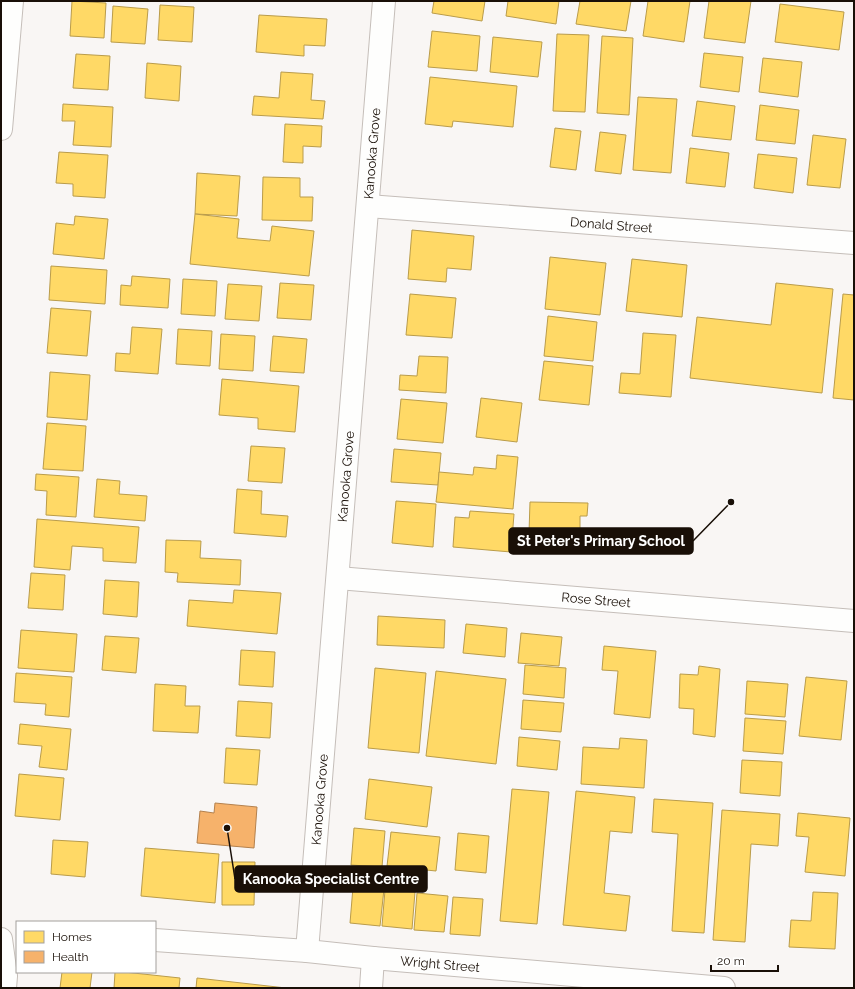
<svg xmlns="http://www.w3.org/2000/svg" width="855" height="989" viewBox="0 0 855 989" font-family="Raleway,sans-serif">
<rect width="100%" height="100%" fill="#f9f6f4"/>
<g fill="#ffd966" stroke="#ba9c4a">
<polygon points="72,1 106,3 104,38 70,36"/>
<polygon points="434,1 485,1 482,21 432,13"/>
<polygon points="508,1 559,1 556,24 506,16"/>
<polygon points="580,1 631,1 626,31 576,24"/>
<polygon points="648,1 690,1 684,42 643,36"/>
<polygon points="709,1 751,1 745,43 704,38"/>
<polygon points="780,4 844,12 839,50 775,42"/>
<polygon points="160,5 194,7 192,42 158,40"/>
<polygon points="113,6 148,9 145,44 111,42"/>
<polygon points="259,15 327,19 325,46 304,45 304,56 256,52"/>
<polygon points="432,31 480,36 477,71 428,67"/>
<polygon points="557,34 589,35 585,112 553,111"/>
<polygon points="602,36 633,38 629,115 597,113"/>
<polygon points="493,37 542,42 538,77 490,72"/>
<polygon points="704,53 743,57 739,92 700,87"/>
<polygon points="76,54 110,56 108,90 73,88"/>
<polygon points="763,58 802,62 798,97 759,92"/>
<polygon points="147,63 181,66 179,101 145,98"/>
<polygon points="281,72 313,74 311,100 325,101 323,119 252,115 254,96 279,98"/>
<polygon points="430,77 517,86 513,127 453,121 452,127 425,124"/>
<polygon points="638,97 677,99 671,173 633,170"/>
<polygon points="697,101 735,106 731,140 692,136"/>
<polygon points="63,104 113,107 111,147 73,145 75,121 62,121"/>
<polygon points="760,105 799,110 795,144 756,140"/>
<polygon points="285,124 322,126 321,147 303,146 303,163 283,162"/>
<polygon points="555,128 581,131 576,170 550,167"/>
<polygon points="600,132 626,135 621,174 595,171"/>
<polygon points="813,135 846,139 840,188 807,185"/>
<polygon points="690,148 729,153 725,187 686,183"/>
<polygon points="59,152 108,155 105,198 73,196 73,184 56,183"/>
<polygon points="758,154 797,158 793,193 754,188"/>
<polygon points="197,173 240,176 237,216 195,214"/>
<polygon points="263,177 300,178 300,197 313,197 312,221 262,220"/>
<polygon points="195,214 239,219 237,238 270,241 272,226 314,231 309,276 190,264"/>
<polygon points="75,216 108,219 104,259 53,254 56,223 74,225"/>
<polygon points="412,230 474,236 471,270 447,268 446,282 408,279"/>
<polygon points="550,257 606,263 600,315 545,309"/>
<polygon points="632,259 687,265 682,317 626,311"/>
<polygon points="51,266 107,270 105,304 49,300"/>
<polygon points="132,276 170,279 168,308 120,305 121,285 131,286"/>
<polygon points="183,279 217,281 215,316 181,314"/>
<polygon points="280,283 314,285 311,320 277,318"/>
<polygon points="776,283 833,289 822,393 690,378 697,317 771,325"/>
<polygon points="228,284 262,286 259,321 225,319"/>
<polygon points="410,294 456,298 452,338 406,335"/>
<polygon points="843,294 854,295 854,400 833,398"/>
<polygon points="51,308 91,311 87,356 47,353"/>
<polygon points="548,316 597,322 593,361 544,356"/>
<polygon points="132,327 162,329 158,374 115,371 116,353 130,354"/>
<polygon points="178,329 212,331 210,366 176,364"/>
<polygon points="643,333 676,335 671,397 619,393 621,373 640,374"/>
<polygon points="221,334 255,336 253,371 219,369"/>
<polygon points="273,336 307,339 304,373 270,371"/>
<polygon points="419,356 448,357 446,393 399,390 400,375 417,376"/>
<polygon points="544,361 593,366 589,405 539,400"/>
<polygon points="50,372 90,375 87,420 47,417"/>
<polygon points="222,379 299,386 295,432 258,429 258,418 219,415"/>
<polygon points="481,398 522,403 517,442 476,437"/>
<polygon points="401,399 447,403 443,443 397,439"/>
<polygon points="47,423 86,426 83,471 43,469"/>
<polygon points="251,446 285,448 282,483 248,481"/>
<polygon points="394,449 441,453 438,485 391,482"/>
<polygon points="497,455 518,457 513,509 436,502 438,485 439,472 473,475 474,467 496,469"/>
<polygon points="36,474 79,477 76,517 46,515 47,491 35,490"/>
<polygon points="97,479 120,481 119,494 147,496 145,521 94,517"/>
<polygon points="237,489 262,491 261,514 288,516 286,537 234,533"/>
<polygon points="396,501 436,504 433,547 392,543"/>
<polygon points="530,502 588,503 587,516 580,516 580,534 529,533"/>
<polygon points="470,511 514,514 511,552 453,547 455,517 469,518"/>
<polygon points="37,519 139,527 136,563 103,561 103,548 72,546 70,570 34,567"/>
<polygon points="166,540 201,541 200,558 241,560 240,585 177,582 178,573 165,572"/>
<polygon points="31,573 65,575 63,610 28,608"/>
<polygon points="105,580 139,582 137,617 103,614"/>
<polygon points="234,590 281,593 277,634 187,626 189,600 233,603"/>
<polygon points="378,616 445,620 444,648 377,645"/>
<polygon points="466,624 507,628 505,657 463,653"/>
<polygon points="21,630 77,634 74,672 18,668"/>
<polygon points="521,633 562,637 559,666 518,663"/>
<polygon points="105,636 139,638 136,673 102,670"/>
<polygon points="604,646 656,651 650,718 614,714 618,671 602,670"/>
<polygon points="241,650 275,652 273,687 239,685"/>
<polygon points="525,665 566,668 564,698 523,694"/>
<polygon points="699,666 720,669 715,737 693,734 694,709 679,708 680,674 698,675"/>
<polygon points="375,668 426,673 419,753 368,748"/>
<polygon points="436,671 506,679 496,764 426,756"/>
<polygon points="16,673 72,677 69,717 45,715 46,704 14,702"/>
<polygon points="806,677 847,681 841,740 799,736"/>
<polygon points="747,681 788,684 785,717 745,714"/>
<polygon points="155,684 186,686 185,706 200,706 198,733 153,731"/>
<polygon points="523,700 564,703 561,732 521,729"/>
<polygon points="238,701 272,703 270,738 236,736"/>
<polygon points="745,718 786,721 783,754 743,751"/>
<polygon points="20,724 71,729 67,770 39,767 42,746 18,744"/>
<polygon points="519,737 560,741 557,770 517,766"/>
<polygon points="620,738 647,740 644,788 581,784 583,747 619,749"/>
<polygon points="226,748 260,750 257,785 224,783"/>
<polygon points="742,760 782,762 780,796 740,793"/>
<polygon points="19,774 64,778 60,820 15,816"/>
<polygon points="369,779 432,787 427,827 365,819"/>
<polygon points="512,789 549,792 537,924 500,921"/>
<polygon points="576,791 635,797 632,833 610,831 604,893 630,896 626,931 563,925"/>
<polygon points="654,799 713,803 704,933 672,931 678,834 652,832"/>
<polygon points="722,810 780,814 778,846 751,844 745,942 713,940"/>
<polygon points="798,813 850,818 845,876 805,872 809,837 796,836"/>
<polygon points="354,828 385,831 382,867 351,865"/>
<polygon points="391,832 440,837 436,871 387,866"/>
<polygon points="458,833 489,836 486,873 455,870"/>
<polygon points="53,840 88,842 85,877 51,874"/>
<polygon points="145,848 219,854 215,903 141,896"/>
<polygon points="222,862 255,862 254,905 222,905"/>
<polygon points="353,887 384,889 380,926 350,923"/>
<polygon points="385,890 415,892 412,929 382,926"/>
<polygon points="813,892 838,893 835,949 789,947 791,920 811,921"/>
<polygon points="417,893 448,896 444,932 414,930"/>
<polygon points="453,897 483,899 480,936 450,934"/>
<polygon points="62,972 92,972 90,988 60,988"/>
<polygon points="115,972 124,972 180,978 179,988 114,988"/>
<polygon points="197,978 286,988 196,988"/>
</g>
<polygon fill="#f6b26b" stroke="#b4814d" points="215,803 257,807 254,848 197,843 200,811 214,813"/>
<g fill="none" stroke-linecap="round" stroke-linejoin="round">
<g stroke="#c5beb9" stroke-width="24">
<g id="minor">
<polyline points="1,129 12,1"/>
<path id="s1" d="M368,206L854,243"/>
<path id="s2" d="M338,578L854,621"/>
<polyline points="1,939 6,976 5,988"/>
<path id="s3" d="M155,940L307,951L373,958L724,988"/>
<path id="s4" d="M307,951L384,1"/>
<polyline points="371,988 373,958"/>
</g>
</g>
<use href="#minor" stroke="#fefefd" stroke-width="22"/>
</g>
<g text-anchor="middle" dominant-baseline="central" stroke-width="4" stroke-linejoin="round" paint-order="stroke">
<g font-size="13" fill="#190f07" stroke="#fff">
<text stroke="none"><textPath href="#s4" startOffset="800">Kanooka Grove</textPath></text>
<text stroke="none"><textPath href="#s1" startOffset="244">Donald Street</textPath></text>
<text stroke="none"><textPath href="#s4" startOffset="476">Kanooka Grove</textPath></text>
<text stroke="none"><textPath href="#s2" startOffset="259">Rose Street</textPath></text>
<text stroke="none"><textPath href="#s4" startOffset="152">Kanooka Grove</textPath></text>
<text stroke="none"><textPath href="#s3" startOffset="286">Wright Street</textPath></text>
</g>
</g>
<path fill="none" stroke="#190f07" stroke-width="1.5" d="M731 502L693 541M227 828L235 879"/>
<g fill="#190f07" stroke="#fff" stroke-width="1.5">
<circle cx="731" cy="502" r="4"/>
<circle cx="227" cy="828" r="4"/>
</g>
<g fill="#190f07" stroke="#190f07" stroke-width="1.5">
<rect x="509" y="528" width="184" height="26" rx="4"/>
<rect x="235" y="866" width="192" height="26" rx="4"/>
</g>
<g font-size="14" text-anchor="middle" font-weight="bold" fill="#fff">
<text x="601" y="546">St Peter's Primary School</text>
<text x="331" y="884">Kanooka Specialist Centre</text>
</g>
<rect width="855" height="989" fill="none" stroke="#190f07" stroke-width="4"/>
<rect x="16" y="921" width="140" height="52" fill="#ffffff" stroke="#a39f9c"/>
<rect x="24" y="931" width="20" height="12" fill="#ffd966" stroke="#a39f9c"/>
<text x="52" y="941" font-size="12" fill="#190f07">Homes</text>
<rect x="24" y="951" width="20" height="12" fill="#f6b26b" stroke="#a39f9c"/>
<text x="52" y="961" font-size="12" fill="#190f07">Health</text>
<path d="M711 965v6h67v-6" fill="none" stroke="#190f07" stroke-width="2"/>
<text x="717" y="965" font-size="12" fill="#190f07" stroke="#ffffff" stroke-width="3" paint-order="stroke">20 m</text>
</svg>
